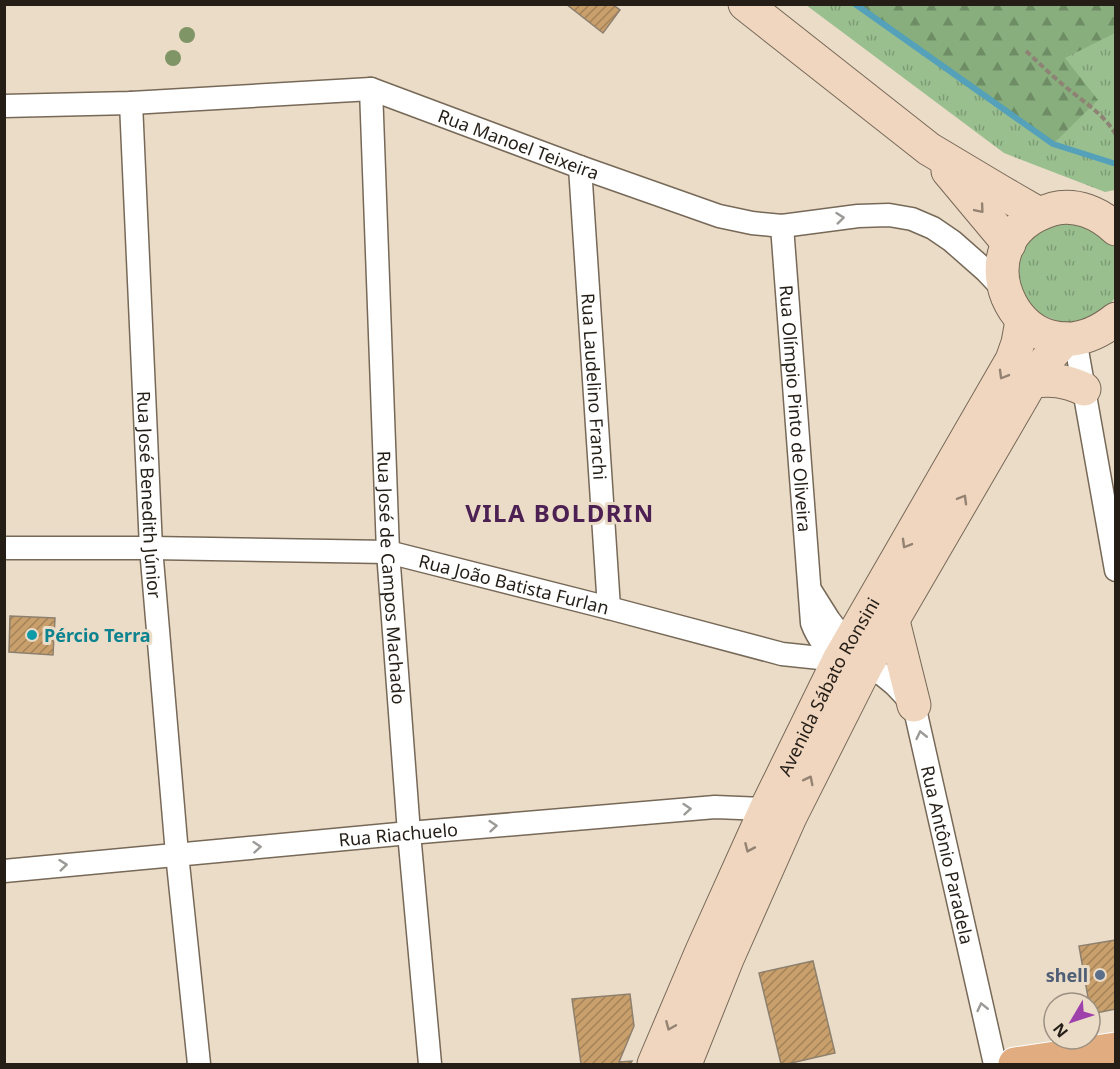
<svg xmlns="http://www.w3.org/2000/svg" width="1120" height="1069" viewBox="0 0 1120 1069" font-family="'Noto Sans',sans-serif">
<defs>
<pattern id="grass-tufts" width="24" height="20" patternUnits="userSpaceOnUse" patternTransform="scale(1.5)"><rect width="24" height="20" fill="#9abf8f"/><path d="M3 7l-1-3M5 7V3M7 7l1-3M15 17l-1-3M17 17v-4M19 17l1-3" fill="none" stroke="#7d9b74"/></pattern>
<pattern id="forest-firs" width="22" height="20" patternUnits="userSpaceOnUse" patternTransform="scale(1.5)"><rect width="22" height="20" fill="#87ae7c"/><path d="M5 1l3.5 6h-7zM16 11l3.5 6h-7z" fill="#6e8d65"/></pattern>
<pattern id="building-hatch" width="6" height="6" patternUnits="userSpaceOnUse" patternTransform="scale(1.5)"><rect width="6" height="6" fill="#c9a06c"/><path d="M-1 1l2-2M0 6l6-6M5 7l2-2" fill="none" stroke="#a38258"/></pattern>
</defs>
<rect width="100%" height="100%" fill="#ebdcc8"/>
<g fill="url(#grass-tufts)">
<polygon points="806,5 1115,5 1115,190 1105,192 1004,153"/>
<polygon points="1074,220 1111,240 1115,248 1116,296 1107,309 1099,316 1065,324 1035,312 1019,289 1018,260 1031,235 1044,226"/>
</g>
<polygon fill="url(#forest-firs)" points="852,5 1115,5 1115,33 1065,58 1098,100 1053,144"/>
<g fill="none" stroke-linecap="round" stroke-linejoin="round">
<polyline stroke="#55a1ba" stroke-width="6" points="855,4 1053,144 1113,163"/>
</g>
<g fill="url(#building-hatch)" stroke="#8e806e" stroke-width="1.5">
<polygon points="566,4 612,4 620,10 603,33"/>
<polygon points="10,616 55,618 53,655 9,652"/>
<polygon points="1116,940 1116,1009 1091,1014 1090,1003 1089,1003 1079,946"/>
<polygon points="813,961 835,1053 787,1064 781,1064 759,973"/>
<polygon points="630,994 634,1026 619,1062 632,1061 630,1064 581,1064 572,999"/>
</g>
<g fill="none" stroke-linecap="round" stroke-linejoin="round">
<g stroke="#776958" stroke-width="25">
<g id="street">
<path id="s1" d="M371,89L388,552L409,833L430,1064"/>
<path id="s2" d="M131,103L151,548L177,854L199,1064"/>
<path id="s3" d="M4,106L131,103L371,89L580,167L719,216L752,223L782,226L858,216L889,215L912,219L933,228L952,241L985,270L1004,290"/>
<path id="s4" d="M580,167L609,608"/>
<path id="s5" d="M782,226L812,623C818,639 827,649 839,660"/>
<polyline points="1075,339 1116,570"/>
<path id="s6" d="M4,548H151L388,552L609,608L782,654L839,660L866,666L883,675L894,684L914,705L995,1064"/>
<polyline points="812,593 829,620 855,654"/>
<path id="s7" d="M4,871L409,833L715,807L766,809L777,812"/>
</g>
</g>
<g stroke="#776958" stroke-width="35">
<g id="secondary">
<polyline points="745,4 929,149 1001,192 1039,214"/>
<polyline points="948,171 1009,244"/>
<path d="M1116,229C1099,213 1076,203 1053,209C948,240 1024,393 1116,319"/>
<path d="M1031,382C1051,378 1066,381 1084,389"/>
<polyline points="893,621 914,705"/>
<path id="s8" d="M654,1064L702,951L766,809L839,660L1012,360L1018,343L1022,321"/>
<polyline points="685,1064 727,959 790,817 866,666 1031,382 1045,362 1065,339"/>
</g>
</g>
<g stroke="#fff" stroke-width="35">
<polyline id="primary" points="1015,1064 1116,1049"/>
</g>
<path stroke="#8e8375" stroke-width="4" stroke-dasharray="6 3" stroke-linecap="butt" d="M1026,51C1038,62 1049,73 1061,83C1080,100 1103,112 1116,135"/>
<use href="#street" stroke="#fff" stroke-width="22"/>
<use href="#secondary" stroke="#f0d6bf" stroke-width="33"/>
<use href="#primary" stroke="#e1ad80" stroke-width="33"/>
</g>
<g fill="#809566">
<circle cx="187" cy="35" r="8"/>
<circle cx="173" cy="58" r="8"/>
</g>
<defs><path id="oneway-chevron" d="M-2-3.5L2.5 0L-2 3.5" fill="none" stroke-width="1.6" stroke-linecap="round" stroke-linejoin="round" transform="scale(1.5)"/></defs>
<g stroke="#948373">
<use href="#oneway-chevron" transform="translate(980 209) rotate(50)"/>
<use href="#oneway-chevron" transform="translate(1003 375) rotate(120)"/>
<use href="#oneway-chevron" transform="translate(963 499) rotate(-60)"/>
<use href="#oneway-chevron" transform="translate(906 544) rotate(120)"/>
<use href="#oneway-chevron" transform="translate(809 780) rotate(-63)"/>
<use href="#oneway-chevron" transform="translate(749 848) rotate(114)"/>
<use href="#oneway-chevron" transform="translate(670 1026) rotate(113)"/>
</g>
<g stroke="#9c9a97">
<use href="#oneway-chevron" transform="translate(840 218) rotate(-6)"/>
<use href="#oneway-chevron" transform="translate(921 735) rotate(-103)"/>
<use href="#oneway-chevron" transform="translate(687 809) rotate(-5)"/>
<use href="#oneway-chevron" transform="translate(493 826) rotate(-5)"/>
<use href="#oneway-chevron" transform="translate(257 847) rotate(-5)"/>
<use href="#oneway-chevron" transform="translate(63 865) rotate(-6)"/>
<use href="#oneway-chevron" transform="translate(982 1007) rotate(-103)"/>
</g>
<circle fill="#0f9aa8" stroke="#ebdcc8" stroke-width="2" cx="32" cy="635" r="6"/>
<circle fill="#5c6f8a" stroke="#ebdcc8" stroke-width="2" cx="1100" cy="975" r="6"/>
<g text-anchor="middle" dominant-baseline="central" stroke-width="6" stroke-linejoin="round" paint-order="stroke">
<g font-size="18" fill="#241e17" stroke="#ebdcc8">
<text stroke="none"><textPath href="#s3" startOffset="525">Rua Manoel Teixeira</textPath></text>
<text stroke="none"><textPath href="#s4" startOffset="220">Rua Laudelino Franchi</textPath></text>
<text stroke="none"><textPath href="#s5" startOffset="183">Rua Olímpio Pinto de Oliveira</textPath></text>
<text stroke="none"><textPath href="#s2" startOffset="392">Rua José Benedith Júnior</textPath></text>
<text stroke="none"><textPath href="#s1" startOffset="489">Rua José de Campos Machado</textPath></text>
<text stroke="none"><textPath href="#s6" startOffset="514">Rua João Batista Furlan</textPath></text>
<text stroke="none"><textPath href="#s8" startOffset="416">Avenida Sábato Ronsini</textPath></text>
<text stroke="none"><textPath href="#s7" startOffset="396">Rua Riachuelo</textPath></text>
<text stroke="none"><textPath href="#s6" startOffset="1092">Rua Antônio Paradela</textPath></text>
</g>
<g font-size="18" font-weight="bold" fill="#0d838f" stroke="#ebdcc8" text-anchor="start">
<text x="44" y="635">Pércio Terra</text>
</g>
<g font-size="18" font-weight="bold" fill="#4e5e75" stroke="#ebdcc8" text-anchor="end">
<text x="1088" y="975">shell</text>
</g>
<g font-size="24" font-weight="bold" letter-spacing="1.5" fill="#4d2053" stroke="#ebdcc8">
<text x="560" y="512">VILA BOLDRIN</text>
</g>
</g>
<rect width="1120" height="1069" fill="none" stroke="#241e17" stroke-width="12"/>
<g transform="translate(1072 1021) rotate(231)"><circle r="28" fill="#ebdcc8" stroke="#9b9081" stroke-width="1.5"/>
<path d="M0-4.5L10 22L0 15L-10 22Z" fill="#9f41ab"/>
<text y="-9" font-size="16" font-weight="bold" text-anchor="middle" fill="#241e17">N</text>
</g>
</svg>
